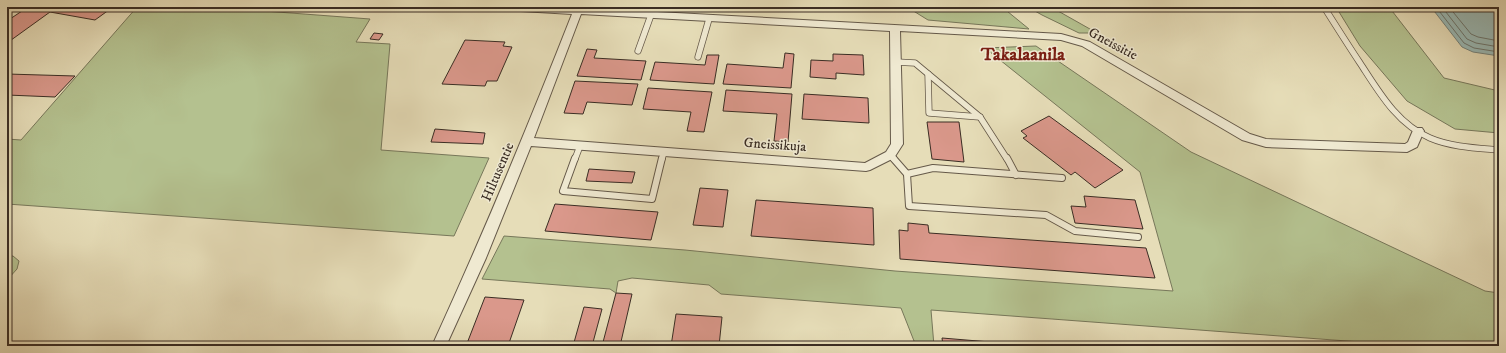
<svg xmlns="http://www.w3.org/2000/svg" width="1506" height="353" viewBox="0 0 1506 353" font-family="'IM FELL DW Pica',serif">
<rect width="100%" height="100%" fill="#e6ddb8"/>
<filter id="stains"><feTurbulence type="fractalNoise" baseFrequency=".005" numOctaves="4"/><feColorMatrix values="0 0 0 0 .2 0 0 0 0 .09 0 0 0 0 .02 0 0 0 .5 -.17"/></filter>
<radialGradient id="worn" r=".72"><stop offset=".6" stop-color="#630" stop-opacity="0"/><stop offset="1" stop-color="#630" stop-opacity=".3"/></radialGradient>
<g fill="#b4c18f" stroke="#77775a">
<polygon points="137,7 211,7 370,19 356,42 390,44 381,150 489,158 454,236 7,204 7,139 21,140"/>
<polygon points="907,7 1002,7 1029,29 928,20"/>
<polygon points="1028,7 1051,7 1097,33 1079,33 1042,15"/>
<polygon points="1336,7 1389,7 1444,78 1499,91 1499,133 1455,129 1407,101 1360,46"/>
<polygon points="1036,46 1191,152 1485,291 1499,293 1499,346 1414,346 931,310 934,346 916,346 901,308 721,294 709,285 632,278 618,281 616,293 610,289 482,279 504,236 685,250 895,271 1173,291 1140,172 985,48"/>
<polygon points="7,256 13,256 19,261 17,269 7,280"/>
</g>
<polygon fill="#99bab7" stroke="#73827c" points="1431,7 1499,7 1499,56 1473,52 1462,47"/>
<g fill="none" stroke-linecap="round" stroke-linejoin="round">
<g stroke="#6a746e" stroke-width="1">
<polyline points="1436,7 1464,43 1474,48 1499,52"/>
<polyline points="1442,7 1467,39 1476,43 1499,47"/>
<polyline points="1449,7 1471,34 1478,37 1499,41"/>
</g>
</g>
<g fill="#da988b" stroke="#3a2d24">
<polygon points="28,7 113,7 95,20 50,12 7,43 7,21"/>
<polygon points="374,33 383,34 379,40 370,39"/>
<polygon points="465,40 505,42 503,46 512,47 497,81 487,81 485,86 442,84"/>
<polygon points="587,49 597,50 594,58 646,61 641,80 577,76"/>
<polygon points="785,53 794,54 791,88 723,84 727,64 783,68"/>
<polygon points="833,54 863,55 864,75 836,73 836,79 810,77 811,60 833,61"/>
<polygon points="707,55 719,55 714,84 650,80 655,62 705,65"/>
<polygon points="7,74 75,76 55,97 7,95"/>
<polygon points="575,81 638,84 632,105 587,102 583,114 564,113"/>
<polygon points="648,88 712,92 704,132 687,131 691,112 643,109"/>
<polygon points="726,90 792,94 788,142 774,141 777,114 723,111"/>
<polygon points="804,94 868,98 869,123 802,119"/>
<polygon points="1049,116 1123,170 1095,188 1075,172 1071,175 1023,138 1027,136 1021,131"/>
<polygon points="927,122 959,122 964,162 932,159"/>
<polygon points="435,129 485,133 483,144 431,142"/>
<polygon points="589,169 635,172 632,183 586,181"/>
<polygon points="700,188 728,190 723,227 693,225"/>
<polygon points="1084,196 1135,200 1143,229 1075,223 1071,206 1086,207"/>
<polygon points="756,200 873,208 874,245 751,236"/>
<polygon points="555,204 658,212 651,240 545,231"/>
<polygon points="908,223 928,225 929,233 1146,248 1155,278 900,259 899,230 908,231"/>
<polygon points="616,293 632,294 620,346 602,346"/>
<polygon points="485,297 524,300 508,346 466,346"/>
<polygon points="584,307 602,309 592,346 573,346"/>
<polygon points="676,314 722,317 719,346 671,346"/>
<polygon points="942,338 1026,345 1026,346 943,346"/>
</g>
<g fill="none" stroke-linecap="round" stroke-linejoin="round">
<g stroke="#655949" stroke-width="7">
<g id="service-far1">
<path d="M1324,7C1336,26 1348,45 1360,63C1379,92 1397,124 1430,138C1451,147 1476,148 1499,150"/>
<polyline points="638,51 651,15"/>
<polyline points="698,57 709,19"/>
<polyline points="896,62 915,63 980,117 1007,159"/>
<polyline points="928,74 929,113 980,117"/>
<polyline points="890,155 894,159"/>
<polyline points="575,159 580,146"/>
<polyline points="662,159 664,152"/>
</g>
</g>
<g stroke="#655949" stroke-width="8">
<g id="service">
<polyline points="575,158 563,191 652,199 662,158"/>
<polyline points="893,158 907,174 909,206 1046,215 1075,231 1138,237"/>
<polyline points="1007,158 1016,175"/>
<polyline points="907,174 933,168 1062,178"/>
</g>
</g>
<g stroke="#655949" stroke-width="2">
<path id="minor" d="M499,7H584L583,8L1061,34L1090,42L1250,134L1266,139L1405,144L1408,142L1414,128H1422L1424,131L1417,147L1407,152L1266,147L1242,140L1082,46L1061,40L900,31L903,144L894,158L870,170L866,171L531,146L486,258L446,346H432C482,237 528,126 572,14L504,10ZM581,14L890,31L891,144L886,152L865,163L534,138Z"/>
</g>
<use href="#service-far1" stroke="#efe9d1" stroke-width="5.5"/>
<use href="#service" stroke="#efe9d1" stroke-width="6"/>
<use href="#minor" fill="#efe9d1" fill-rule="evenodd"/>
</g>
<g text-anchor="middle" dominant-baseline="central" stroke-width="3" stroke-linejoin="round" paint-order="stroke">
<g font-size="14" fill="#3a2d24" stroke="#efe9d1">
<text transform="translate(1113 44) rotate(28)">Gneissitie</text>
<text transform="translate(775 145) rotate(4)">Gneissikuja</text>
<text transform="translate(498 172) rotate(-67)">Hiltusentie</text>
</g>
<g font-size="18" font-weight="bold" fill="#7a1f14" stroke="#efe9d1">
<text x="1023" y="55">Takalaanila</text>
</g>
</g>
<rect width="1506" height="353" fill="none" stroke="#e6ddb8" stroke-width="24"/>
<rect x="8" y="8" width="1490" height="337" fill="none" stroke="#3a2d24" stroke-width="2"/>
<rect x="12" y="12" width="1482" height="329" fill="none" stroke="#3a2d24"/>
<rect width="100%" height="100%" filter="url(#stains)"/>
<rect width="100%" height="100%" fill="url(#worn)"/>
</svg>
